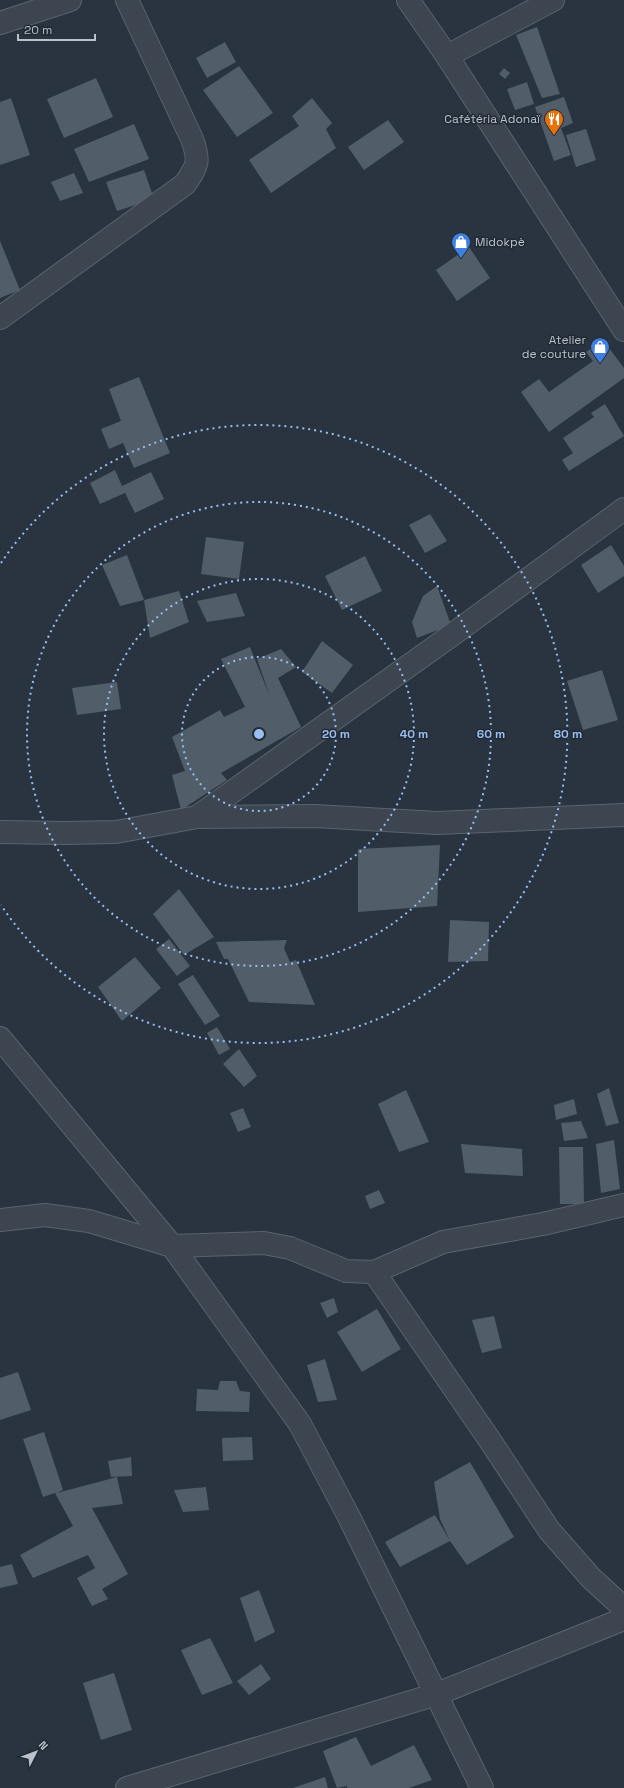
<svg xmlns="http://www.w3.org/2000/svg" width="624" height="1788" font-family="'Space Grotesk',sans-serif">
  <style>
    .building { fill: #525d6a }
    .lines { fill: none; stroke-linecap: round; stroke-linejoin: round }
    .street-casing { stroke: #5b636d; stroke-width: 24 }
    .street { stroke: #3d4550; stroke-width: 22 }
    .ring { fill: none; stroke: #99beef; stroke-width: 2; stroke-dasharray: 2 4 }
    .labels { text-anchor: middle; stroke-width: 3; stroke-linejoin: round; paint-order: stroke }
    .poi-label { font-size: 12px; fill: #bac1ca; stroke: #212a35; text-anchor: end }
    .centre { fill: #99beef; stroke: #212a35; stroke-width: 2 }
    .ring-label { font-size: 12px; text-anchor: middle; font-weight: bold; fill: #99beef; stroke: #212a35; stroke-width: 3; stroke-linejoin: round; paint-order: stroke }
  </style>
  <rect width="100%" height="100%" fill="#293440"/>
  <g class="building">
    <path d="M537,27L560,94L542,98L516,35Z"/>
    <path d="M225,42L236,62L207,78L196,58Z"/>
    <path d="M239,66L273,113L237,137L203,90Z"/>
    <path d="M504,68L510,73L505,79L499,74Z"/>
    <path d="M96,78L113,117L64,138L47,99Z"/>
    <path d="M527,82L534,104L515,110L507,89Z"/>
    <path d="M564,97L573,123L561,128L571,155L554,161L535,107Z"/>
    <path d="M11,98L30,155L0,165V102Z"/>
    <path d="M312,98L332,123L326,129L336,148L271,193L249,160L299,126L292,116Z"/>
    <path d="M388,120L404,142L364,170L348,147Z"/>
    <path d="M134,124L149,159L89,182L74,149Z"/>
    <path d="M586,129L596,160L576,167L566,135Z"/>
    <path d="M144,170L154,199L117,211L106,182Z"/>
    <path d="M74,173L83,193L60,201L51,182Z"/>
    <path d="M0,241L20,290L0,298Z"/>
    <path d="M469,247L490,278L457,301L436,270Z"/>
    <path d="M603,340L624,368V378L549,432L521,392L539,379L549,392L593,361L586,352Z"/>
    <path d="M139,377L170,453L134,468L123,443L109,449L101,429L121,421L109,389Z"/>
    <path d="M605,404L624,436L569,471L562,460L573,453L563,438L594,417L591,413Z"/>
    <path d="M115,470L122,486L151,472L164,499L135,513L125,493L100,504L90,483Z"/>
    <path d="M430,514L447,541L425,553L409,525Z"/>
    <path d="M206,537L244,542L239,579L201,574Z"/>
    <path d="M611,545L624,566V576L598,593L581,565Z"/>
    <path d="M127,555L144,600L120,606L102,565Z"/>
    <path d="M365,556L382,591L342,610L325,576Z"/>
    <path d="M437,586L451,625L417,638L412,622L423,596Z"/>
    <path d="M179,591L189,622L150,638L144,600Z"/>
    <path d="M236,593L245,616L207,622L197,601Z"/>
    <path d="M322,641L353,665L332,693L302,672Z"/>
    <path d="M250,647L270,697L257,659L281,649L296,667L278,678L301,727L221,773L227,780L181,810L172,775L185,771L172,737L220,710L224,717L245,707L221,659Z"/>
    <path d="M602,670L618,720L583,730L567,681Z"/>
    <path d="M117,682L121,709L77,715L72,688Z"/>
    <path d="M440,845L437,906L358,912V849Z"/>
    <path d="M179,889L214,937L184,955L153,914Z"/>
    <path d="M450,920L489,922L488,961L448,962Z"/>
    <path d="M169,939L190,966L177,976L156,949Z"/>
    <path d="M287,940L284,948L290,962L296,960L315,1005L249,1002L228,959H224L216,942Z"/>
    <path d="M135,957L161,988L122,1021L98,987Z"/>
    <path d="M193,975L220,1016L205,1025L178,984Z"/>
    <path d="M217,1027L230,1049L219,1055L207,1033Z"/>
    <path d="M239,1049L257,1076L244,1087L223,1064Z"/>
    <path d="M609,1088L619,1123L606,1126L597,1094Z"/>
    <path d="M406,1090L429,1142L399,1152L378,1104Z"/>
    <path d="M574,1099L577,1114L556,1120L554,1105Z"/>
    <path d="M243,1108L251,1127L238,1132L230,1113Z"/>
    <path d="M581,1121L588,1138L564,1141L561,1123Z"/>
    <path d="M614,1140L620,1189L601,1193L596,1144Z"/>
    <path d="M461,1144L522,1149L523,1176L465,1173Z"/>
    <path d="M559,1147H583L584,1204H560Z"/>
    <path d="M379,1190L385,1203L370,1209L365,1196Z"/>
    <path d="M334,1298L338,1312L327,1318L320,1303Z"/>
    <path d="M377,1309L401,1349L362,1372L337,1332Z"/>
    <path d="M494,1316L502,1348L482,1353L472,1320Z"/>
    <path d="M325,1359L337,1400L318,1402L307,1365Z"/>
    <path d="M18,1372L31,1410L0,1420V1378Z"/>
    <path d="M220,1381H236L240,1391L250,1392L249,1412L196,1411L197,1389L218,1390Z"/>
    <path d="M44,1432L63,1490L57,1493L117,1477L123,1504L92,1508L128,1574L102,1589L108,1599L92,1606L77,1578L95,1568L88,1555L33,1578L20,1555L73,1526L55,1493L43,1497L23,1439Z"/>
    <path d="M252,1437L253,1460L223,1461L222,1438Z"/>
    <path d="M131,1457L132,1476L111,1477L108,1461Z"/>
    <path d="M470,1462L514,1537L467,1565L450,1541L400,1567L385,1542L435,1515L450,1541L440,1519L434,1482Z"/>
    <path d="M206,1487L209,1510L183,1512L174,1490Z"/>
    <path d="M12,1564L18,1584L0,1588V1567Z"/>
    <path d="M259,1590L275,1632L255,1642L240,1598Z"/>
    <path d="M210,1638L233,1683L202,1695L181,1650Z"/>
    <path d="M261,1664L271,1679L249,1695L237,1681Z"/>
    <path d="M114,1673L132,1730L101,1740L83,1683Z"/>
    <path d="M356,1737L371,1766L414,1745L432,1780L409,1788H347V1786L337,1788L323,1751Z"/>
    <path d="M325,1777L328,1788H293Z"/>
  </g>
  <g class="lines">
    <g class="street-casing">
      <g id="street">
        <path d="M408,0L447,56L624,330"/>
        <path d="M0,23L70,0"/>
        <path d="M447,56L553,0"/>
        <path d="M0,318L185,184C198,165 200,161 192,139L127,0"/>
        <path d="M197,817L456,632L624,509"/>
        <path d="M0,832L64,833L116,832L197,817L315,816L437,823L624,815"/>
        <path d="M0,1038L172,1246L300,1424L349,1517L482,1788"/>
        <path d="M0,1220L45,1215L89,1221L172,1246L264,1243L290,1248L346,1271L374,1272L443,1242L543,1224L624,1205"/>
        <path d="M374,1272L489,1439L549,1530L591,1578L624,1608"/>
        <path d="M127,1788L437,1694L624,1619"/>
      </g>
    </g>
    <use href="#street" class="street"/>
  </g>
  <g class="ring">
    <circle cx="259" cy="734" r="77"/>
    <circle cx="259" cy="734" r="155"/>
    <circle cx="259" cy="734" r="232"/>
    <path d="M1 563A309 309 0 1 1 1 905"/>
  </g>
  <defs>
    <g id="restaurant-pin" transform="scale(1)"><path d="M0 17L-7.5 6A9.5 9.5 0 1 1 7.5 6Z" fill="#e8710a" stroke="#212a35"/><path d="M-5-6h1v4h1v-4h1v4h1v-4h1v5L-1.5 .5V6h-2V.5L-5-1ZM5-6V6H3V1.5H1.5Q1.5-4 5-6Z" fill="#fff"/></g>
    <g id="shop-pin" transform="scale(1)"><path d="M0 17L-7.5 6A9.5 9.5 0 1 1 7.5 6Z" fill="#3f7fe0" stroke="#212a35"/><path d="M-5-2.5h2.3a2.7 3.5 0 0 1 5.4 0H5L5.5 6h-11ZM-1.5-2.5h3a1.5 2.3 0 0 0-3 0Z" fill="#fff"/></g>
  </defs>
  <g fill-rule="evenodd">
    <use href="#restaurant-pin" x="554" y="119"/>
    <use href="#shop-pin" x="461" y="242"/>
    <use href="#shop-pin" x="600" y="347"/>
  </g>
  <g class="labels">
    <g class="poi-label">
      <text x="540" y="123">Cafétéria Adonaï</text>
      <text x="475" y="246" text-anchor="start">Midokpè</text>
      <text x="586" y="344">Atelier<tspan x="586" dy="14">de couture</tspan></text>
    </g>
  </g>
  <circle cx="259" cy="734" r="6" class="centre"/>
  <g class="ring-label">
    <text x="336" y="738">20 m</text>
    <text x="414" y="738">40 m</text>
    <text x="491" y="738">60 m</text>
    <text x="568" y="738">80 m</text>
  </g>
  <g transform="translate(36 1752) rotate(48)" stroke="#212a35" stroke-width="3" paint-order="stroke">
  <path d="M0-3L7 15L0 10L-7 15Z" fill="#bac1ca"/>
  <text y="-6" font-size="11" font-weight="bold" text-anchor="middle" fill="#bac1ca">N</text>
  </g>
  <path d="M18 34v6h77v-6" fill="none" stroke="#bac1ca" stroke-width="2"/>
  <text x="24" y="34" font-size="12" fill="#bac1ca" stroke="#212a35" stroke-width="3" paint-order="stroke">20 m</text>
</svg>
